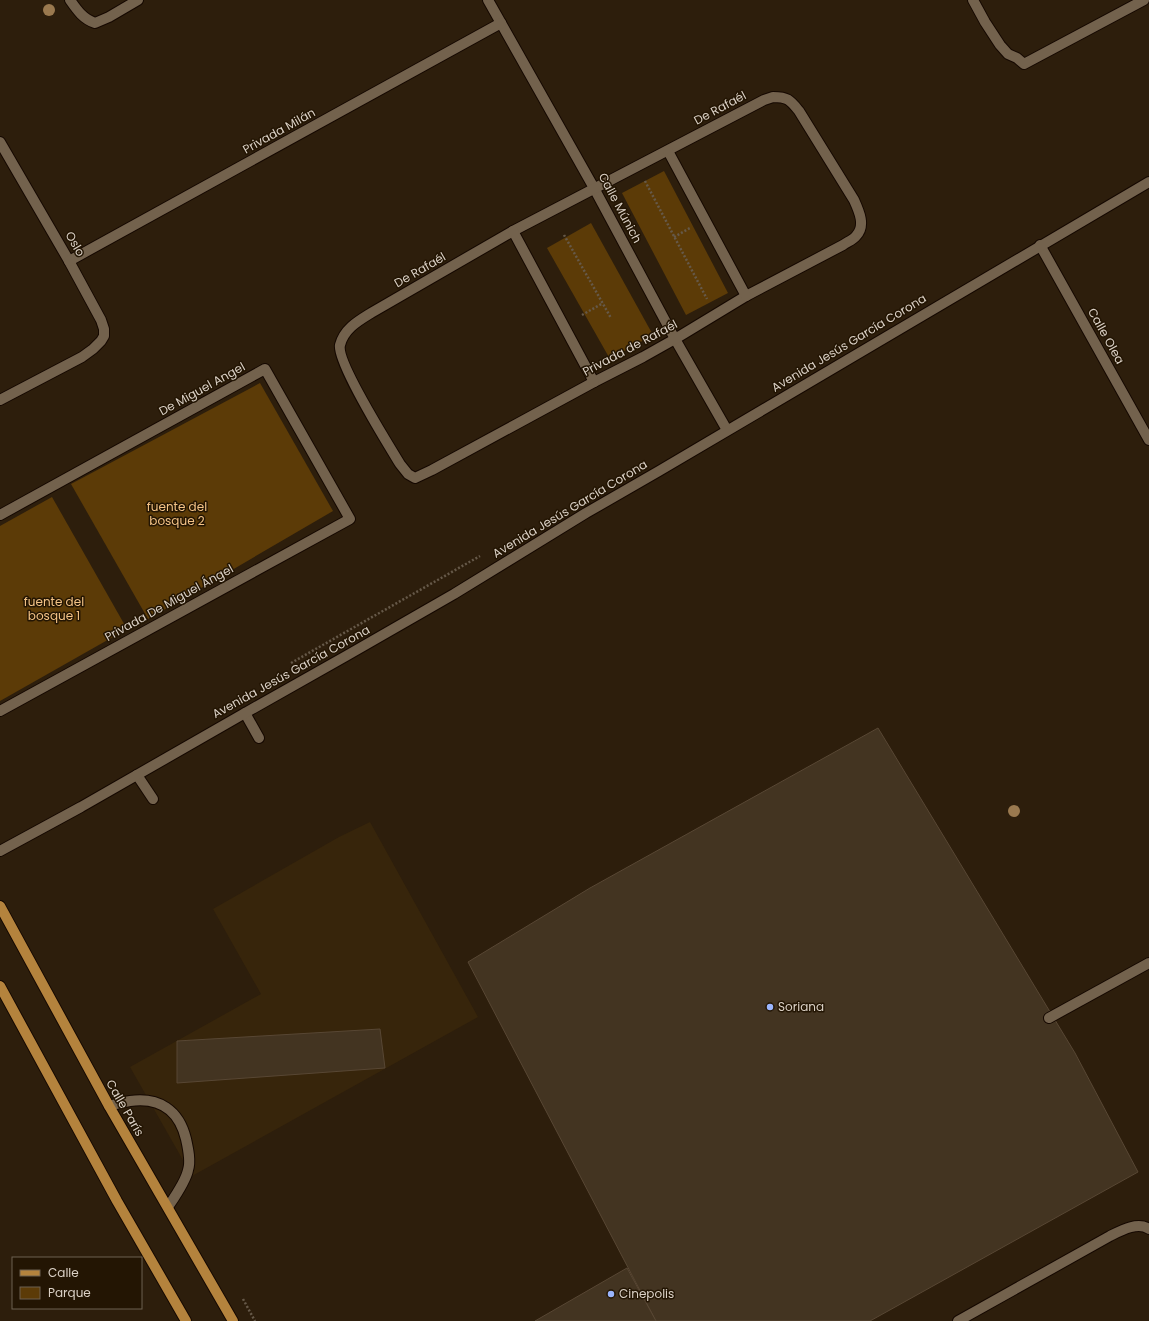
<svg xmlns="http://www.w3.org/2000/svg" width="1149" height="1321" font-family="Poppins,sans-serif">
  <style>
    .built { fill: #37250b }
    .green { fill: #5c3b07 }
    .building { fill: #433421; stroke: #584734 }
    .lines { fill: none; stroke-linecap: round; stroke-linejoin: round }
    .minor-casing { stroke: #150800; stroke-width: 12 }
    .major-casing { stroke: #150800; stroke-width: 12 }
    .path { stroke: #665949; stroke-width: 2.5; stroke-dasharray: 2 2; stroke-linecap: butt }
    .minor { stroke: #73624d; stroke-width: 10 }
    .major { stroke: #b4833d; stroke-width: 10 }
    .tree { fill: #9a794f }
    .poi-dot { fill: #9bb5fd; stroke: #231503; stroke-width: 1.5 }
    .labels { text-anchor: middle; stroke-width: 3; stroke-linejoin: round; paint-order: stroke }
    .street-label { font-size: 12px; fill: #dbd1c6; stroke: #231503 }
    .park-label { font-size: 12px; fill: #f4c386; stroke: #231503 }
    .poi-label { font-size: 12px; fill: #dbd1c6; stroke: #231503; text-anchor: start }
  </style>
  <rect width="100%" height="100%" fill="#2d1e0c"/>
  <path class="built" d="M370,822L478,1017L192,1176L130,1067L261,994L213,909L339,837Z"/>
  <g class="green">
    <path d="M664,171L728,293L686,315L622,193Z"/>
    <path d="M591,223L653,335L610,359L547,248Z"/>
    <path d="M260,383L333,511L148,619L71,484Z"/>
    <path d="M52,497L127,629L0,701V526Z"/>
  </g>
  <g class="building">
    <path d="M878,728L1075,1053L1138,1172L870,1321H656L468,962L590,888Z"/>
    <path d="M380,1029L385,1068L177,1083V1041Z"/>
    <path d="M627,1268L656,1321H535Z"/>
  </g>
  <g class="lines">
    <g class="minor-casing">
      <g id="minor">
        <path d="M70,0C77,10 83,19 95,23L109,17L138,0"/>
        <path d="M488,0L594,188L675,339L727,430"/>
        <path d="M973,0L985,22L1000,45L1008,54L1017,58L1024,64L1144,0"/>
        <path d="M773,97C788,97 790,100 799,111L854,200C859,211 866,226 856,236C853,240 847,242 843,245L746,296L675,339L643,357L594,382L432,470L415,478L408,474L400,464C389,446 336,361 340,345C344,329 358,321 371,313L513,231L764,100Z"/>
        <path d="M0,142L69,261L101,320L104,329V336L101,341L93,349L82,357L0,400"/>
        <path d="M668,151L746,296"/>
        <path d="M513,231L594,382"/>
        <path d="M1040,245L1149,440"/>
        <path d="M69,261L501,23"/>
        <path d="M0,515L265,369L350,519L0,711"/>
        <path d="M245,713L259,738"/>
        <path d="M137,775L153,799"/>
        <path d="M0,851L81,807L245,713L346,656L454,594L586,513L659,471L1149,182"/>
        <path d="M1049,1018L1149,963"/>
        <path d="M109,1106C115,1104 123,1102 130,1101C159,1097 179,1110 186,1139C188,1148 191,1161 188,1170C186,1181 174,1198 168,1207"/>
        <path d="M958,1321L1110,1236C1120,1231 1138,1221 1149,1229"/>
      </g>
    </g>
    <g class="major-casing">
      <g id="major">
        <path d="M0,906L109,1106L233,1321"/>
        <path d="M0,986L117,1201L186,1321"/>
      </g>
    </g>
    <g class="path">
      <path d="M645,181L707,299"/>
      <path d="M564,235L611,318"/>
      <path d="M674,237L690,228"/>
      <path d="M582,315L603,303"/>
      <path d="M291,663L480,556"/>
      <path d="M243,1299L255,1321"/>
    </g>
    <use href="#minor" class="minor"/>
    <use href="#major" class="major"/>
  </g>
  <g class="tree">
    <circle cx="49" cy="10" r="6"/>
    <circle cx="1014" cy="811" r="6"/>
  </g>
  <g class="poi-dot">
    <circle cx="770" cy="1007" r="4"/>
    <circle cx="611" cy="1294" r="4"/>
  </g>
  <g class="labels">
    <g class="street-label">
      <text transform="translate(720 108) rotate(-28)" y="4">De Rafaél</text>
      <text transform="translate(279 131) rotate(-29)" y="4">Privada Milán</text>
      <text transform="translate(620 208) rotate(62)" y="4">Calle Múnich</text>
      <text transform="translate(75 244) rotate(60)" y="4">Oslo</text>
      <text transform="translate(420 270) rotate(-30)" y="4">De Rafaél</text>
      <text transform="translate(1106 336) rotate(61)" y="4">Calle Olea</text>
      <text transform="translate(849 343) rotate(-31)" y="4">Avenida Jesús García Corona</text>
      <text transform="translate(630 348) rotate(-28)" y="4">Privada de Rafaél</text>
      <text transform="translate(202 389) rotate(-29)" y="4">De Miguel Angel</text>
      <text transform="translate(570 509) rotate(-31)" y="4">Avenida Jesús García Corona</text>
      <text transform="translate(169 603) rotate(-29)" y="4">Privada De Miguel Ángel</text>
      <text transform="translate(291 672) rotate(-29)" y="4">Avenida Jesús García Corona</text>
      <text transform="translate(125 1108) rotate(60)" y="4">Calle París</text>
    </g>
    <g class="park-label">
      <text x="177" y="511">fuente del<tspan x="177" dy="14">bosque 2</tspan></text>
      <text x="54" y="606">fuente del<tspan x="54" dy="14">bosque 1</tspan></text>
    </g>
    <g class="poi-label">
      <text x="778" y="1011">Soriana</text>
      <text x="619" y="1298">Cinepolis</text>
    </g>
  </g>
  <rect x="12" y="1257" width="130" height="52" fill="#231503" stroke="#6d6051"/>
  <rect x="20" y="1270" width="20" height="6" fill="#b4833d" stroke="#6d6051"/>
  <text x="48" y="1277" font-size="12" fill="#dbd1c6">Calle</text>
  <rect x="20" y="1287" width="20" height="12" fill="#5c3b07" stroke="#6d6051"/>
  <text x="48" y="1297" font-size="12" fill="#dbd1c6">Parque</text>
</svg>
